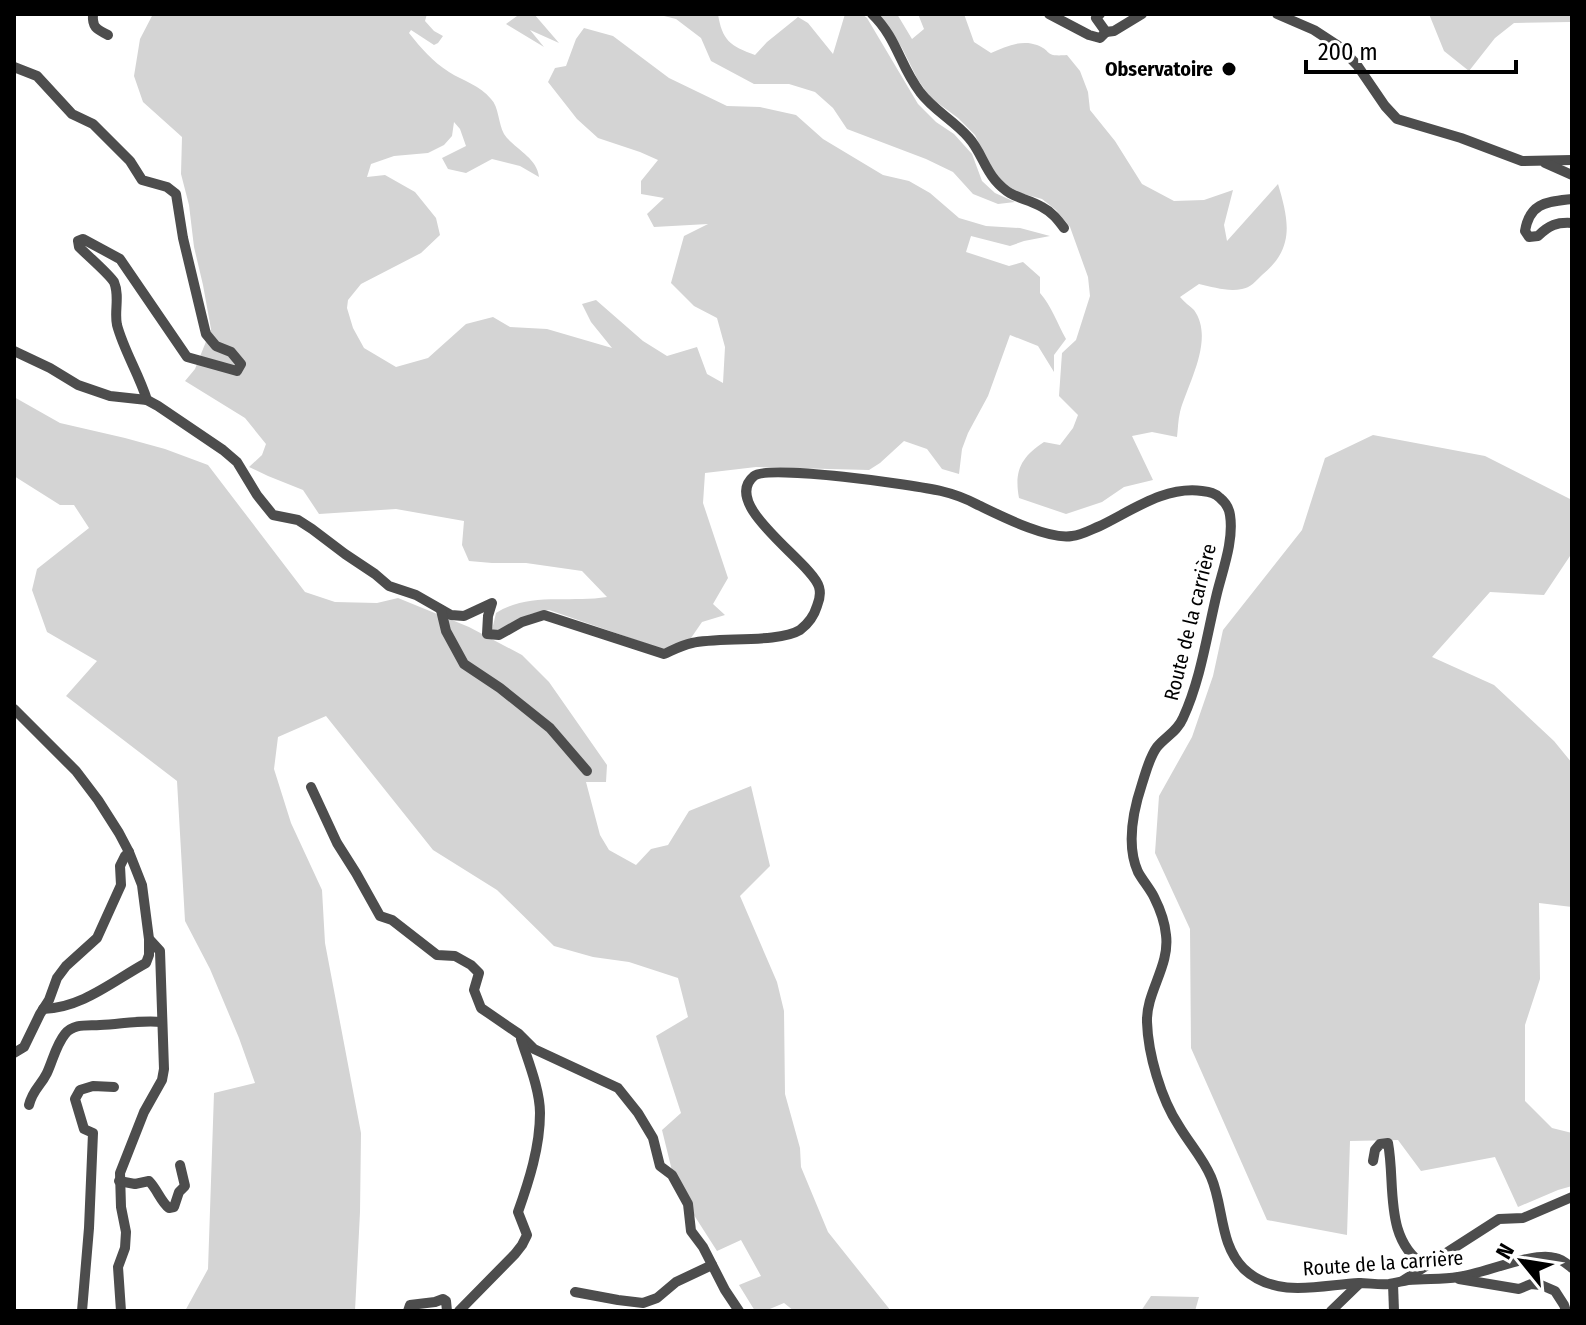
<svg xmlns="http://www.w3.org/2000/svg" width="1586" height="1325" font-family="'Fira Sans Condensed',sans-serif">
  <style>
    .green { fill: #d4d4d4 }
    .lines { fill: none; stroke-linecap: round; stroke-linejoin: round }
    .minor { stroke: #4d4d4d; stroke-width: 10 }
    .poi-dot { fill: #000; stroke: #fff; stroke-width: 3 }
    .labels { text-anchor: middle; stroke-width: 7; stroke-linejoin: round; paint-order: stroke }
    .poi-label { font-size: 20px; font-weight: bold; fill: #000; stroke: #fff; text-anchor: end }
    .street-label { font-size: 20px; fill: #000; stroke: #fff }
  </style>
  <rect width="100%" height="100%" fill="#fff"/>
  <g class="green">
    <path d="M153,14H427L425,21L434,31L443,36L438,43L434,45L411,30L409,33C421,48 432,61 449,72C463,81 480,85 491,99C499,107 498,123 504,134C514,149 537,157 539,177L520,166L492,159L466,173L448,169L442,158L466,146L460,129L454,122L452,136L444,145L428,153L394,156L371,164L367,177L385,175L415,192L436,218L440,235L421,253L361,284L348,300L347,308L353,328L364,348L396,367L428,358L466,324L493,317L510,327L547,329L612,348L591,322L582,304L596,300L643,341L667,356L697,347L707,374L723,383L725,347L717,318L694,306L671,283L684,236L708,224L654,227L647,214L664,198L641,194V181L658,160L640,152L598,138L577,119L548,82L555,68L566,66L576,39L584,28L613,36L669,78L727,106L760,107L796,115L823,139L883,175L909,181L930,193L959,218L986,226L1020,228L1050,236L1024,241L1010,246L971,236L966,252L1009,266L1023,262L1040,277V293C1052,307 1057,323 1066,339L1054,355V372L1038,346L1010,335L988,396L968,433L962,449L959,474L942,469L927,449L904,441L880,463L869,470L756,467L705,473L703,503L728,578L713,604L725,615L702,622L691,638L665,650L549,610L530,614L501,630H492L496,613C528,592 570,603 607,597L582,571L526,563H492L469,561L462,545L464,521L396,509L319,514L303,490L268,476L249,467L262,455L266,444L245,418L185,381L195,369L211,329L203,285L194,247L189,205L181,174L182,137L143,102L134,76L140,39Z"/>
    <path d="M517,14H534L559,43L530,30L544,47L506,24L517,16Z"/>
    <path d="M656,14H718C722,40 730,46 755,55L767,42L798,17L808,23L833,54L845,14H862L867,18L918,104L936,122L954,134L972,154L982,181L995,193L1015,202L998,204L973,194L953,172L926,159L847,129L833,108L815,92L789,84H754L711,61L701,38L676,19Z"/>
    <path d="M879,14H897L912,39L924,29L918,14H964L974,42L991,53C1005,47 1021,39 1037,45C1053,51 1043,57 1067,55L1080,71L1088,92L1090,110L1115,141L1142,184L1174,201L1204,200L1233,190L1224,225L1227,241L1278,184C1289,221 1295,248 1262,275C1256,281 1250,288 1242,289C1228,292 1213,287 1199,284L1180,297C1184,302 1190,306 1194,310C1215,339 1188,383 1180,412C1178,420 1178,429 1177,437L1152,432L1132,436L1153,480L1124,487L1102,502L1066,514L1019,498C1014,471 1021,457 1044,442L1060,445L1073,428L1078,415L1059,396L1062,353L1076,340L1090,296L1088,277L1070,227L1056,210L1042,199L1020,193L1006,185L994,174L975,135L958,118L931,98L918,80L902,48Z"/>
    <path d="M1429,14H1572V24L1570,22L1514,23L1495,38L1469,71L1444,51Z"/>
    <path d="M14,397L60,423L125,438L165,449L208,465L305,592L335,602L377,603L398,598L469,627L522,655L549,682L607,765L606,782H586L600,835L609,850L636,865L651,849L668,845L689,811L751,786L770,866L740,896L777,982L784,1011L785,1094L800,1148L801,1167L828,1232L891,1311H794L784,1303L765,1311H755L739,1285L761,1276L741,1240L717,1251L676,1187L662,1130L681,1113L656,1036L688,1017L678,978L629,962L593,957L554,946L497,890L433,850L326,716L278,737L274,769L291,823L322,890L325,943L361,1133L360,1212L355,1311H185L208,1269L214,1093L255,1083L239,1038L210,969L185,921L177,781L66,696L97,661L47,632L32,590L37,569L89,528L74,505H60L14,476Z"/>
    <path d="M1373,435L1485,456L1572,500V553L1544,595L1490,592L1432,657L1494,685L1554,741L1572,763V907L1539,903L1540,979L1525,1025V1101L1552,1128L1572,1133V1186L1558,1190L1518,1207L1495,1157L1421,1171L1398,1140L1350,1141L1347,1235L1267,1220L1191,1048L1190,929L1155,853L1159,796L1192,737L1213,676L1223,630L1302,530L1325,458Z"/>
    <path d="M1151,1296L1199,1297L1195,1311H1141Z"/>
  </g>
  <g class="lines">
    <g class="minor">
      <path d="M93,14C92,27 96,29 108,35"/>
      <path d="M872,14C897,38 900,66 920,92C933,110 955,121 969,138C980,150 984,167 995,180C1012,200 1023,196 1042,207C1052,212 1058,220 1064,228"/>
      <path d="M1049,14L1089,35L1100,38L1106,32"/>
      <path d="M1100,14L1096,18L1106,32L1114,31L1142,14"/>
      <path d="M1277,14L1314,30L1340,47L1357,65L1385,106L1397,119L1461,138L1522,161L1572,160"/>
      <path d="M14,67L37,76L72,114L93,124L130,161L142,180L167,187L176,194L183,238L206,334L216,346L231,352L241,364L237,371L187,357L120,259L83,239L78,241L79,247C87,255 109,274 114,282C120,296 114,312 117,325C124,351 139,374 147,400"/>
      <path d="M1545,163L1572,175"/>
      <path d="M1572,199C1547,202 1530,202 1525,231L1529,237L1538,236C1549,225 1557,222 1572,223"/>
      <path d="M14,351L50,368L78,385L110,396L147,400L158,406L223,450L237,462L257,495L273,515L298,520L312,529L345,554L375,574L389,586L416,595L451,615L464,616L492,603L488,616L487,634L499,635L522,622L544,615L664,654C673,650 682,645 692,643C719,637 779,643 800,630C808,624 814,616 817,606C820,599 821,594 819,587C812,562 719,505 754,476C768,464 916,485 941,491C954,494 967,499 978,505C1001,516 1048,540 1072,536C1082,535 1092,529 1100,526C1133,510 1165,486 1202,491C1210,492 1215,493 1220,498C1225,502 1229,508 1230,515C1234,540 1223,569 1217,593C1207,634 1201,679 1183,718C1177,732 1166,736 1157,747C1149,758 1146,772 1142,784C1133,811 1126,845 1138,872C1143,881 1150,889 1154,897C1160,909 1165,923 1166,935C1170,966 1146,992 1147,1022C1148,1054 1161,1099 1179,1126C1189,1143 1203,1158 1211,1177C1224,1207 1219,1244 1244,1269C1276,1299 1321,1285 1359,1283C1369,1283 1379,1285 1389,1284C1396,1283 1402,1281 1408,1280C1425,1278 1442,1280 1458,1277C1483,1274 1534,1251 1555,1258C1562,1259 1567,1264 1572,1268"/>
      <path d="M441,610L446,631L464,664L500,688L550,728L587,771"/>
      <path d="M14,709L76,771L98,800L119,833L129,852L142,885L149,939L160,951L164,1069L162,1080L144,1112L120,1173L121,1207L126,1232L125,1248L118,1267L121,1311"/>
      <path d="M311,787L337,843L356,873L380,916L392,920L437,955L455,956L471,965L479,973L474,990L481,1008L519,1034L534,1049L618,1088L638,1113L653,1138L660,1166L672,1175L688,1204L691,1231L703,1247L725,1290L739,1311"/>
      <path d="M43,1009C82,1008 113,981 146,963L149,955V939"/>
      <path d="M14,1053L24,1047L40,1014L49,1000L57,978L66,966L97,938L121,885L120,866L125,856L129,852"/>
      <path d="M29,1105C33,1089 40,1087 47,1073C53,1060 56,1045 65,1034C74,1023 88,1026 100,1025C122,1024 139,1020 162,1022"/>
      <path d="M1373,1161L1375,1150L1380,1144L1388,1143C1396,1185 1383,1239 1425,1266"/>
      <path d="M119,1181L135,1184L149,1181C157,1189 161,1202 169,1208L174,1207L179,1192L185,1186L180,1165"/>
      <path d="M1459,1279L1519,1289L1531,1284L1541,1285L1555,1291L1564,1305L1566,1311"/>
      <path d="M1404,1280L1499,1219L1523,1218L1572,1197"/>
      <path d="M1393,1284L1394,1311"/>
      <path d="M575,1292L618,1300L643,1303L657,1298L676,1282L712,1265"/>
      <path d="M82,1311L89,1228L93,1133L84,1129L75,1099L80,1090L93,1086L114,1087"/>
      <path d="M408,1311L410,1305L435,1302L443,1299L446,1301L447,1311"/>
      <path d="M459,1311L515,1254L522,1245L527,1235L518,1212C529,1181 540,1147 540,1113C540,1090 528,1061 521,1039"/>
      <path d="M1331,1311L1360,1283"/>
    </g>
  </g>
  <circle class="poi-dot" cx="1229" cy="69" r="8"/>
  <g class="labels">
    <g class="poi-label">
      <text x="1213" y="76">Observatoire</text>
    </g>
    <g class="street-label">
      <text transform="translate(1190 622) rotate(-76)" y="7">Route de la carrière</text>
      <text transform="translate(1383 1263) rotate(-4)" y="7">Route de la carrière</text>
    </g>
  </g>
  <rect width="1586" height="1325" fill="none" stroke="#000000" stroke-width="32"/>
  <g transform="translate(1522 1261) rotate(300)" stroke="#ffffff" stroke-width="6" paint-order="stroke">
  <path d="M0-6L14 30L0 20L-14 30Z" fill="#000000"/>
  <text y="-12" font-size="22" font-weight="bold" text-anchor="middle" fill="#000000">N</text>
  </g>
  <path d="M1306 60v12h210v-12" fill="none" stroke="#000000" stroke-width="4"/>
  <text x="1318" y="60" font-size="24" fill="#000000" stroke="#ffffff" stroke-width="6" paint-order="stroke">200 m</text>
</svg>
